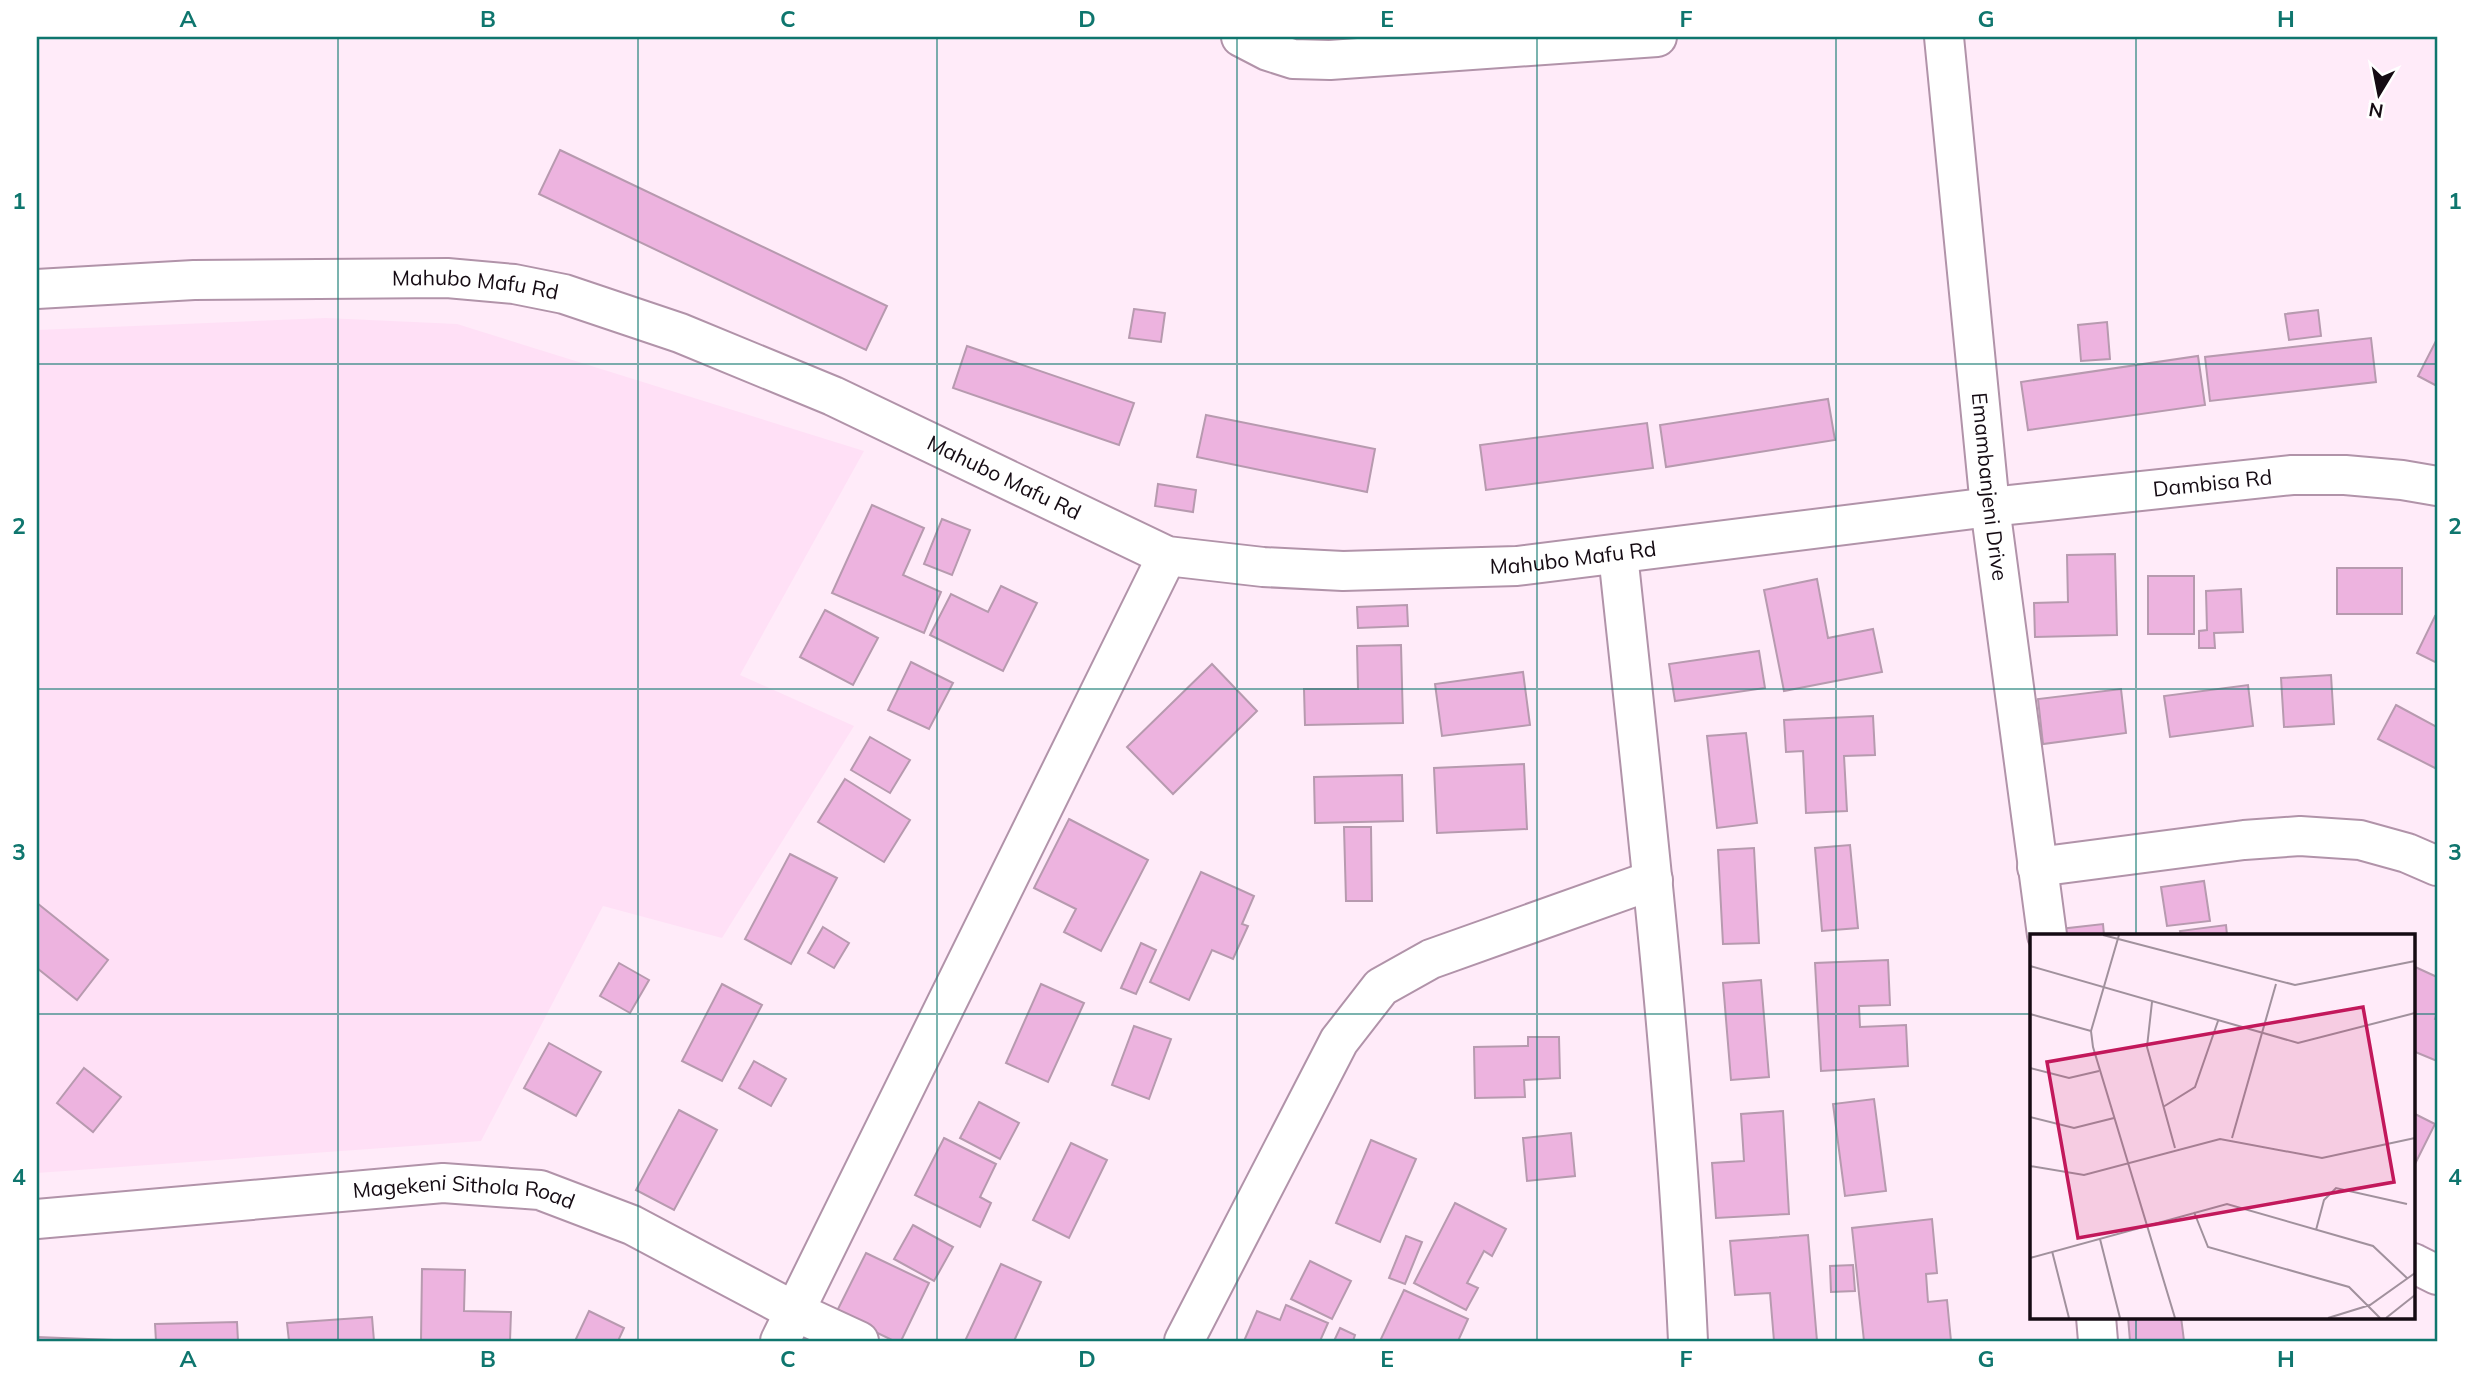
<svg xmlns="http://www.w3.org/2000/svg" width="2474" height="1378" font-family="Mulish,sans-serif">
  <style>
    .built { fill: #ffe0f6 }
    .building { fill: #edb3df; stroke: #b79aaf; stroke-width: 2 }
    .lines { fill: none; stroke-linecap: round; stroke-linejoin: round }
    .minor-casing { stroke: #b193a9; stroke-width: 42 }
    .minor { stroke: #fff; stroke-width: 38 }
    .grid { fill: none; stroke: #0f766e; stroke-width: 2; stroke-opacity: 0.55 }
    .labels { text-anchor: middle; stroke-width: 5; stroke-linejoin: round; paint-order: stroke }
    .street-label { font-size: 21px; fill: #150b13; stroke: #fff }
    .inset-road { fill: none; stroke: #a1919d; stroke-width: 2 }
    .view { fill: #c2185b; fill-opacity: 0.15; stroke: #c2185b; stroke-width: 3.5 }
    .inset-edge { fill: none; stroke: #150b13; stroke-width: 3.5 }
    .neatline { fill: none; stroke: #0f766e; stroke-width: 2.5 }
    .grid-label { font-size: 23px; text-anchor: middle; font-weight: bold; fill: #0f766e }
  </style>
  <rect width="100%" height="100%" fill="#ffebf9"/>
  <path class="built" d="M326,318L457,324L864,451L740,675L854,726L722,938L603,906L481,1141L37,1173V330Z"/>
  <g class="building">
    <path d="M560,150L887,306L866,350L539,194Z"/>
    <path d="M1134,309L1165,313L1161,342L1129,338Z"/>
    <path d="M2318,310L2321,336L2289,340L2285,314Z"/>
    <path d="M2107,322L2110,359L2081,361L2078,325Z"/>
    <path d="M2371,338L2376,382L2210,401L2205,357Z"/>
    <path d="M2437,339V386L2418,376Z"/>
    <path d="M967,346L1134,403L1119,445L953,388Z"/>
    <path d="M2198,356L2205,405L2028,430L2021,382Z"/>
    <path d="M1828,399L1835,440L1666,467L1660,425Z"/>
    <path d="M1206,415L1375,449L1367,492L1197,457Z"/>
    <path d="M1647,423L1653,468L1486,490L1480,445Z"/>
    <path d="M1158,484L1196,490L1193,512L1155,506Z"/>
    <path d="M872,505L924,528L903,575L941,592L924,633L832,593Z"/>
    <path d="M942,519L970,530L952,575L924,564Z"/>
    <path d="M2115,554L2117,635L2035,637L2034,603L2068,602L2067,555Z"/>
    <rect x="2337" y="568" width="65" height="46"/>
    <rect x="2148" y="576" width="46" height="58"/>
    <path d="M1817,579L1828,638L1873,629L1882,672L1784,691L1764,590Z"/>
    <path d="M1001,586L1037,603L1003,671L930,635L951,594L988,612Z"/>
    <path d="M2241,589L2243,632L2214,633L2215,648H2199V631L2207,630L2206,591Z"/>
    <path d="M1407,605L1408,626L1358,628L1357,607Z"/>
    <path d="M825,610L878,638L853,685L800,657Z"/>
    <path d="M2435,616L2437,617V663L2417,653Z"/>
    <path d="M1401,645L1403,723L1305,725L1304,689H1358L1357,646Z"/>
    <path d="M1759,651L1765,688L1675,701L1669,664Z"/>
    <path d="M911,662L953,683L929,729L888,710Z"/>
    <path d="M1212,664L1257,711L1173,794L1127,747Z"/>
    <path d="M1523,672L1530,725L1442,736L1435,684Z"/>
    <path d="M2331,675L2334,724L2284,727L2281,678Z"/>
    <path d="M2248,685L2253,726L2170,737L2164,696Z"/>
    <path d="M2121,689L2126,733L2043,744L2038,699Z"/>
    <path d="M2396,705L2437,727V769L2378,739Z"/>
    <path d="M1873,716L1875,755L1844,756L1847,811L1806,813L1803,751L1786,752L1784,720Z"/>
    <path d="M1746,733L1757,823L1717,828L1707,736Z"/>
    <path d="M870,737L910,760L890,793L851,770Z"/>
    <path d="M1524,764L1527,829L1437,833L1434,768Z"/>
    <path d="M1402,775L1403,821L1315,823L1314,777Z"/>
    <path d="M845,779L910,820L884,862L818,822Z"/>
    <path d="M1069,819L1148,860L1101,951L1064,932L1076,909L1034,888Z"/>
    <path d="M1344,827H1371L1372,901H1346Z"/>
    <path d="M1850,845L1858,928L1822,931L1815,848Z"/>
    <path d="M1754,848L1759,943L1723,944L1718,850Z"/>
    <path d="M790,854L837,878L791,964L745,939Z"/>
    <path d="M1201,872L1254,896L1242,924L1248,926L1233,959L1212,950L1189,1000L1150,982Z"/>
    <path d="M2204,881L2210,921L2167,926L2161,887Z"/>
    <path d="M37,903L108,960L77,1000L37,968Z"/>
    <path d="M2103,924L2104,935H2060V929Z"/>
    <path d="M2226,925L2227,935H2181L2180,931Z"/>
    <path d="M823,927L849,943L834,968L808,953Z"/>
    <path d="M1141,943L1156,950L1136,994L1121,988Z"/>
    <path d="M1888,960L1890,1005L1859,1006L1860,1027L1906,1025L1908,1066L1821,1071L1815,963Z"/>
    <path d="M619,963L649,980L630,1013L600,996Z"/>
    <path d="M2413,966L2437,977V1013L2435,1019L2437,1020V1061L2413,1051Z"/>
    <path d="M1761,980L1769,1077L1731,1080L1723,983Z"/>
    <path d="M722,984L762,1005L722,1081L682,1061Z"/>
    <path d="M1041,984L1084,1003L1048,1082L1006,1063Z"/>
    <path d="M1134,1026L1171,1039L1149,1099L1112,1085Z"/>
    <path d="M1528,1037H1559L1560,1078L1524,1080L1525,1097L1475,1098L1474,1047L1528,1046Z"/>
    <path d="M549,1043L601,1072L576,1116L524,1088Z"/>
    <path d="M754,1061L786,1079L771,1106L739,1088Z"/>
    <path d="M84,1068L121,1097L93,1132L57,1103Z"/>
    <path d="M1874,1099L1886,1191L1845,1196L1833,1104Z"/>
    <path d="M979,1102L1019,1123L1000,1159L960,1138Z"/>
    <path d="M679,1110L717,1130L674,1210L636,1190Z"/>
    <path d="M1783,1111L1789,1214L1716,1218L1712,1163L1744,1161L1741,1114Z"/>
    <path d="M2413,1113L2435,1124L2414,1166H2413Z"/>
    <path d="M1571,1133L1575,1176L1527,1181L1523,1138Z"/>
    <path d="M944,1138L996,1164L980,1197L991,1203L980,1227L915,1195Z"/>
    <path d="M1371,1140L1416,1159L1380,1242L1336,1223Z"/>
    <path d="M1071,1143L1107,1160L1069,1238L1033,1220Z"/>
    <path d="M1455,1203L1506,1229L1492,1256L1484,1251L1467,1283L1478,1288L1466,1310L1414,1283Z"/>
    <path d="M1932,1219L1937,1273L1926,1274L1928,1302L1947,1300L1951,1341H1864L1852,1228Z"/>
    <path d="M913,1225L953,1247L934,1281L894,1259Z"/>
    <path d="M1808,1235L1817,1341H1774L1770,1293L1735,1295L1730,1241Z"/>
    <path d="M1406,1236L1422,1242L1405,1284L1389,1278Z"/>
    <path d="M866,1253L929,1283L901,1341H894L836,1313Z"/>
    <path d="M1310,1261L1351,1281L1332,1319L1291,1299Z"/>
    <path d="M1001,1264L1041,1282L1014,1341H965Z"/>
    <path d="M1853,1265L1855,1291L1831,1292L1830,1266Z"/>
    <path d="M422,1269L465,1270L464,1311L511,1312L510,1341H421Z"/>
    <path d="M1404,1290L1468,1319L1458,1341H1380Z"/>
    <path d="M1286,1305L1328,1323L1320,1341H1244L1257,1311L1280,1320Z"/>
    <path d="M589,1311L624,1328L618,1341H575Z"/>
    <path d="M372,1317L374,1341H289L287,1323Z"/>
    <path d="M2128,1317H2181L2184,1341H2130Z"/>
    <path d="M237,1322L238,1341H156L155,1324Z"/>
    <path d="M1340,1328L1355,1335L1353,1341H1334Z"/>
    <path d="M37,1337L113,1340V1341H37Z"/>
  </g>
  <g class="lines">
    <g class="minor-casing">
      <g id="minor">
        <path d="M1241,37L1268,51L1293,59L1330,60L1657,37"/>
        <path id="s1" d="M1944,37L1990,507L2047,935"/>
        <path id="s2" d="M37,289L194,280L447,278L514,284L564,294L680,333L833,396L1167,556L1263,567L1343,571L1517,566L1990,507L2292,475H2345L2402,480L2437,486"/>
        <path d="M1618,554C1646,816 1676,1078 1688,1341"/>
        <path d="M2037,867L2244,840L2300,836L2360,840L2407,853L2437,866"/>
        <path id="s3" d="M37,1219L443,1183L540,1190L632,1225L794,1311L859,1341"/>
        <path d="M2413,1263L2437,1275"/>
        <path d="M2096,1317L2098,1341"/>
        <path d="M780,1341L1167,556"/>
        <path d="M1184,1341L1339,1041L1381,987L1431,959L1653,880"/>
      </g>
    </g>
    <use href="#minor" class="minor"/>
  </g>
  <path class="grid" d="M338,37V1341M638,37V1341M937,37V1341M1237,37V1341M1537,37V1341M1836,37V1341M2136,37V935M37,364H2437M37,689H2437M37,1014H2031M2413,1014H2437M2136,1317V1341"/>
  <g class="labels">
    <g class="street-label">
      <text dy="7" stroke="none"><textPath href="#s2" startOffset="439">Mahubo Mafu Rd</textPath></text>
      <text dy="7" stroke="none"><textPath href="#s2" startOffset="1006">Mahubo Mafu Rd</textPath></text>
      <text dy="7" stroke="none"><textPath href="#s2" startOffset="2238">Dambisa Rd</textPath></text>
      <text dy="7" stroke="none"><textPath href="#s1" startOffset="452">Emambanjeni Drive</textPath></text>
      <text dy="7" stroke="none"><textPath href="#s2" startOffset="1594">Mahubo Mafu Rd</textPath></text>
      <text dy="7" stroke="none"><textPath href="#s3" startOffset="429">Magekeni Sithola Road</textPath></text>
    </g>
  </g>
  <g transform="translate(2030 934)">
    <rect width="385" height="385" fill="#ffebf9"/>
    <path class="inset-road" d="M73,1L265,51L385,27M89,1L61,97L63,113L145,384M0,32L268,109L385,79M122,68L117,113L145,214M0,80L61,97M0,134L39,144L69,137M133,173L165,153L188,87M0,183L44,194L84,184M202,204L246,50M0,232L54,241L190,205L292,224L385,204M164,278L178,313L319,353L350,384M286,296L294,266L306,254L377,270M70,305L90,384M22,317L39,384M0,324L197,270L343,312L378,345M298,384L340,371L385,339M356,384L385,361"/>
    <path class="view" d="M333,73L364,248L48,304L17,128Z"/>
    <rect width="385" height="385" class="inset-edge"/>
  </g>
  <rect width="2474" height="1378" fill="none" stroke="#ffffff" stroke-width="77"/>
  <g transform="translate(2379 94) rotate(190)" stroke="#ffffff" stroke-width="5" paint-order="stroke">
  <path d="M0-5L12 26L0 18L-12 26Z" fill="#150b13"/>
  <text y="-10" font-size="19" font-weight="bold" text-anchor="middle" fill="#150b13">N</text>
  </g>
  <rect x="38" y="38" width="2398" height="1302" class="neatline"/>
  <g class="grid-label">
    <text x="188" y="27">A</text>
    <text x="488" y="27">B</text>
    <text x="788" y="27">C</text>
    <text x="1087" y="27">D</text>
    <text x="1387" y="27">E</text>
    <text x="1686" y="27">F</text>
    <text x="1986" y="27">G</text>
    <text x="2286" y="27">H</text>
    <text x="19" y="209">1</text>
    <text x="2455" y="209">1</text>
    <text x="19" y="534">2</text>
    <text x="2455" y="534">2</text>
    <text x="19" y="860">3</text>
    <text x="2455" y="860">3</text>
    <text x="19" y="1185">4</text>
    <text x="2455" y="1185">4</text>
    <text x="188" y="1367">A</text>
    <text x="488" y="1367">B</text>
    <text x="788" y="1367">C</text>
    <text x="1087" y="1367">D</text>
    <text x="1387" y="1367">E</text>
    <text x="1686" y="1367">F</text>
    <text x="1986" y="1367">G</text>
    <text x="2286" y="1367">H</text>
  </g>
</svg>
